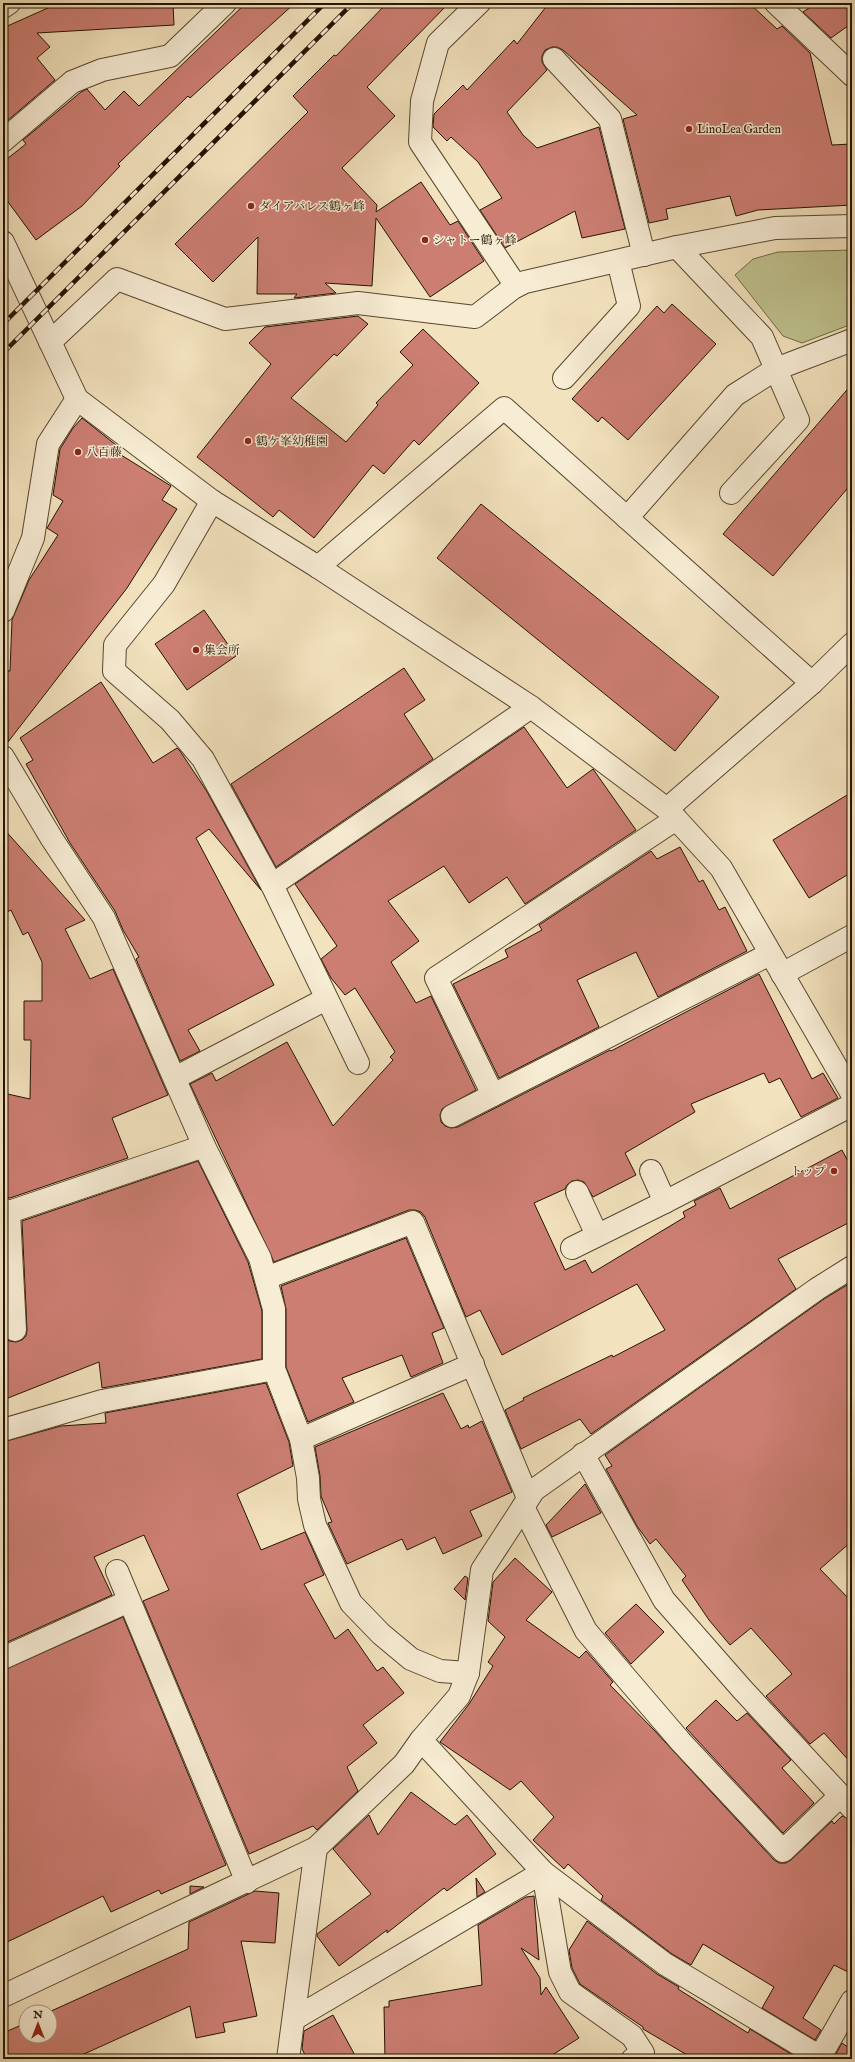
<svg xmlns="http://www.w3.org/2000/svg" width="855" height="2062" font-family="'IM FELL English','Noto Serif JP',serif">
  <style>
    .green { fill: #bfc28e; stroke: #726a47 }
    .building { fill: #cc7e73; stroke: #241300 }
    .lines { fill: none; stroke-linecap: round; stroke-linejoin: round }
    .minor-casing { stroke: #58472f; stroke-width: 24 }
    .minor { stroke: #f7ecd4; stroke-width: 22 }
    .rail-casing { stroke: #241300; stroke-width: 4.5 }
    .rail { stroke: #f7ecd4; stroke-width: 3; stroke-dasharray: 9; stroke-linecap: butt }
    .poi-dot { fill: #8f2418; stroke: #f7ecd4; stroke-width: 1.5 }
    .labels { text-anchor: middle; stroke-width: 3; stroke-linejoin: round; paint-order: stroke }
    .poi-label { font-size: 12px; fill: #241300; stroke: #f7ecd4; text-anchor: start }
  </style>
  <rect width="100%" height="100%" fill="#f2e2bd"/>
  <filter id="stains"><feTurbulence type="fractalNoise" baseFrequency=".005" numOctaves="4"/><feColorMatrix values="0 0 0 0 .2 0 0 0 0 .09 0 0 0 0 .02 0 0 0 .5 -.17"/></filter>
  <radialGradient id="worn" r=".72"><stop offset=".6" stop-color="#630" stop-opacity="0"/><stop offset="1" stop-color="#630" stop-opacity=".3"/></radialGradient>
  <path class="green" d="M852,250V324L802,343L783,336L735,275L753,259L778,252Z"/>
  <g class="building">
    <path d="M59,3H173L174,25L37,33L50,47L37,58L55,80L7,121L3,116V28Z"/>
    <path d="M246,3H295L190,98L188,96L118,164L120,166L82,206L36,240L3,195V162L26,144L23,140L81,92L87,89L105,110L124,91L139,106Z"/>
    <path d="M387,3H449L367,87L395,116L342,168L377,205L376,212L421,182L450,225L458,221L484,261L430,297L376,218L372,286L325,283L336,293L294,298L297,294H257L258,237L213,282L175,244L308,112L293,96L334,55L336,56Z"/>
    <path d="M549,3H749L777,29L782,26L810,53L832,145L852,144V205L758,210L736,216L730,196L666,209L668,219L649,223L623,119L637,115L563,50L557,47H552L545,50L542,56V62L547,70L507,112L523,135L537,148L599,127L625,229L582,238L575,211L505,248L480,210L502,198L478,162L451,137L447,141L433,127L434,114L463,85L467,90L514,40L517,44Z"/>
    <path d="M816,3H852V23L831,38L803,12Z"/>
    <path d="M672,304L716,344L628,440L602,417L598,422L572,399L657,306L664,313Z"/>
    <path d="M358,316L368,324L337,356L334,354L291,398L346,442L378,405L376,403L413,365L400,352L423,329L479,383L419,445L414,440L384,474L373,465L314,538L279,510L273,517L197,457L271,364L249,343L265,327Z"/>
    <path d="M852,384V483L773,576L723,534Z"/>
    <path d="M82,418L116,445L113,450L171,486L162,500L177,509L127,588L8,742L7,671H10L12,620L29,580L58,535L47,528L63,501L53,495L60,449L73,428Z"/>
    <path d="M481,504L719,697L675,751L437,558Z"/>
    <path d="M204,610L236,656L187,690L155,644Z"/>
    <path d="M404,668L425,700L404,714L433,759L276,867L231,784Z"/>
    <path d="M101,682L153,763L177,748L180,751L206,790L261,890L209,829L196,838L274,985L188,1030L200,1051L180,1061L136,959L139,957L123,930L115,911L70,843L26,764L33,760L20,738Z"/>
    <path d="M524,727L567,788L593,769L636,830L525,904L507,877L469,903L444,866L388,901L419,941L391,962L416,1003L431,996L476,1090L442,1109L440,1115L441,1122L445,1126L451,1128L458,1127L610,1050L611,1051L759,974L812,1079L823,1073L838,1098L801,1117L780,1078L769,1083L764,1073L691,1104L695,1112L625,1153L636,1175L593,1197L584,1182L578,1180L572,1181L567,1185L565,1189L534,1203L565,1270L585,1260L592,1273L685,1217L683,1212L696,1205L694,1201L720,1188L730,1209L842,1150L852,1169V1221L778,1259L796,1289L591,1434L580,1419L521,1449L505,1410L524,1400L523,1398L612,1355L613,1357L665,1330L637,1284L502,1355L480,1310L466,1317L425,1217L421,1212L415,1210H409L274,1262L190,1084L212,1073L216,1081L287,1042L333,1126L393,1060L390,1057L395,1052L355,988L345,995L331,978L321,959L337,946L295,884Z"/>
    <path d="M852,792V872L809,898L773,840Z"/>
    <path d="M3,828L85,920L65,929L90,979L113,969L168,1095L112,1118L128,1158L10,1198L3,1197V1093L30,1099L31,1040H24V1001H42V962L28,932L23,935L11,910L3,914Z"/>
    <path d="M680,847L699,882L703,880L719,910L725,907L747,951L658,997L636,952L577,980L599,1027L499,1078L453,984L508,957L505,950L542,930L539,925L651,851L657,859Z"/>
    <path d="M198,1161L248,1262L262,1311V1359L102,1388L99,1362L3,1400V1332L9,1341L16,1342L22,1340L26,1336L27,1330L22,1221Z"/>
    <path d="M406,1238L444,1328L432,1333L443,1363L411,1377L402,1355L342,1378L354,1402L308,1422L286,1367V1309L281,1286Z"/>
    <path d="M852,1282V1541L820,1569L852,1602V1764L824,1733L810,1744L766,1696L792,1674L751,1628L730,1645L709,1620L682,1580L686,1576L656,1539L650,1544L637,1526L606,1469L612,1466L605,1455L824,1299Z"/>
    <path d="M266,1383L289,1442L293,1466L237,1494L261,1550L305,1532L324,1575L304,1584L335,1639L348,1629L377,1671L383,1667L404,1693L363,1725L377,1743L347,1767L358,1791L317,1830L313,1826L249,1854L143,1601L169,1590L144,1535L94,1557L112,1595L3,1644V1442L61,1426L106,1423L105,1413Z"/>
    <path d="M443,1393L461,1429L468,1425L469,1428L482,1421L512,1492L470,1511L482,1536L443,1554L435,1537L407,1550L402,1539L347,1564L328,1523L332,1522L321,1496L320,1476L315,1447Z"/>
    <path d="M585,1484L601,1513L552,1537L546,1525Z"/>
    <path d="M515,1558L552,1592L526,1620L579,1658L586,1651L613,1682L610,1685L654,1730L774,1860L779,1863H786L791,1860L832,1821L834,1824L842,1816L852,1820V1974L834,1965L803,2018L821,2030L815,2040L762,2008L774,1987L703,1944L691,1965L672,1954L601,1900L603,1896L568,1864L564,1869L533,1840L554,1817L521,1781L510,1790L440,1742L469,1704L493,1666L488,1662L505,1637L488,1621L493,1582Z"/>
    <path d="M465,1576L468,1578L465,1600L454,1589Z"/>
    <path d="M636,1604L664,1632L631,1664L605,1633Z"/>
    <path d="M123,1617L226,1865L161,1894L159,1890L111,1912L103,1896L3,1944V1670Z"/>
    <path d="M716,1700L737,1721L747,1713L791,1760L782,1768L814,1803L783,1833L686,1728Z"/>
    <path d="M411,1792L455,1825L467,1815L496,1854L447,1891L444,1888L387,1933V1930L339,1966L317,1936V1934L371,1894L333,1849L369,1815L378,1835Z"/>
    <path d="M476,1878L485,1892L477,1897Z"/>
    <path d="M190,1886L204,1887L190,1894Z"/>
    <path d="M255,1891L279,1893L275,1943L241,1941L257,2016L223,2023L225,2032L196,2038L190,2006L73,2059H3V2033L26,2023V2036H50L49,2012L188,1949L189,1922Z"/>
    <path d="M534,1896L539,1960L521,1948L540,1978L541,1995L546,1987L579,2038L546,2059H385L384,2007H389V2001L482,1985L478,1925L526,1897Z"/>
    <path d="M587,1921L657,1974L679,1987L678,1989L748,2033L750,2029L799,2059H694L643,2029V2027L580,1984L572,1968L569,1950Z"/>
    <path d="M333,2015L357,2059H307L302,2049L304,2031Z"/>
    <path d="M842,2043L852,2050V2059H833Z"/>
  </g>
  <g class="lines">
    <g class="minor-casing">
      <g id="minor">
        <path d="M479,3L438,43L422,101L420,142L516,286"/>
        <path d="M776,3L852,75"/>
        <path d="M3,7L9,3"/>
        <path d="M554,59L610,119L644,255"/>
        <path d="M3,141L72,82L102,70L170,56L225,3"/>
        <path d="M3,242L77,399L212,501L318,567L531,707L667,809L721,868L852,1094"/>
        <path d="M677,247L762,337L798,420L731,493"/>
        <path d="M50,342L117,279L225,319L358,303L475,317L513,288L525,282L677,247L775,228L852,226"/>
        <path d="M564,378L629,306L618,261"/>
        <path d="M212,501L164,584L115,645L114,671L170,720L203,759L272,885L531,707"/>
        <path d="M627,518L735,395L776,369L852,340"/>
        <path d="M318,567L504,408L812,683"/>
        <path d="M3,611L33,538L48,444L77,399"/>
        <path d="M3,757L52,839L104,918L204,1146L260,1258L274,1309V1369L301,1439L308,1478L309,1499L315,1525L351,1603L381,1634L411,1659L440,1671L468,1673"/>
        <path d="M667,809L812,683L852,644"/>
        <path d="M272,885L358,1063"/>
        <path d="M782,974L852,936"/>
        <path d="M175,1078L326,999"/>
        <path d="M493,1095L436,978L676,819"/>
        <path d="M452,1116L770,954"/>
        <path d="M651,1171L665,1202"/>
        <path d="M577,1192L597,1235"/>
        <path d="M3,1209L9,1212L204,1146"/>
        <path d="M9,1212L15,1330"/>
        <path d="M572,1248L665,1202L852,1105"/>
        <path d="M266,1278L413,1222L528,1498"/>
        <path d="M3,1430L102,1401L274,1369"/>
        <path d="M301,1439L473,1364"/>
        <path d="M583,1454L664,1600L742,1689L852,1808"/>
        <path d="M523,1507L586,1631L681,1742L783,1851L840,1796"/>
        <path d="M117,1571L247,1882"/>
        <path d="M3,1658L129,1601"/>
        <path d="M421,1740L543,1872L665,1964L820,2057L852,2001"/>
        <path d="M3,1996L316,1848L404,1764L421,1740L459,1696L468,1673L482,1570L534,1490L817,1289L852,1267"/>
        <path d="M294,2019L543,1872L560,1972L570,1992L632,2036L643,2053L633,2059"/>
        <path d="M288,2059L316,1848"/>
      </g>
    </g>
    <use href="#minor" class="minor"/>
    <g class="rail-casing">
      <g id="rail">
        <path d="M3,324L325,3"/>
        <path d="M3,353L353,3"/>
      </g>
    </g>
    <use href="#rail" class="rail"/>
  </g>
  <g class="poi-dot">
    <circle cx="689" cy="129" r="4"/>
    <circle cx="251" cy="206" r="4"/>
    <circle cx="425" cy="240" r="4"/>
    <circle cx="248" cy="441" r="4"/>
    <circle cx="78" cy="452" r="4"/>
    <circle cx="196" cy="650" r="4"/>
    <circle cx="834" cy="1171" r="4"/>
  </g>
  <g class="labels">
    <g class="poi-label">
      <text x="697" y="133">LinoLea Garden</text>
      <text x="259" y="210">ダイアパレス鶴ヶ峰</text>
      <text x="433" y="244">シャトー鶴ヶ峰</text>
      <text x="256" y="445">鶴ケ峯幼稚園</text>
      <text x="86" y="456">八百藤</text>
      <text x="204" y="654">集会所</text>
      <text x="826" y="1175" text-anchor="end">トップ</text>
    </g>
  </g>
  <rect width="855" height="2062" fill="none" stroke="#f2e2bd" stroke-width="16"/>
  <rect x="4" y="4" width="847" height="2054" fill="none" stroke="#241300" stroke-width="2"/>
  <rect x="8" y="8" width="839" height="2046" fill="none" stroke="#241300"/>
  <g transform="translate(38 2024)"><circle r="19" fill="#f7ecd4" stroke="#a3957f"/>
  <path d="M0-3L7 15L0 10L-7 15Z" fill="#8f2418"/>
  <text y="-6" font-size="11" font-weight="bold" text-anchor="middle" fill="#241300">N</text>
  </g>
  <rect width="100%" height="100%" filter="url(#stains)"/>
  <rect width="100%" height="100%" fill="url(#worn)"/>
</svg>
